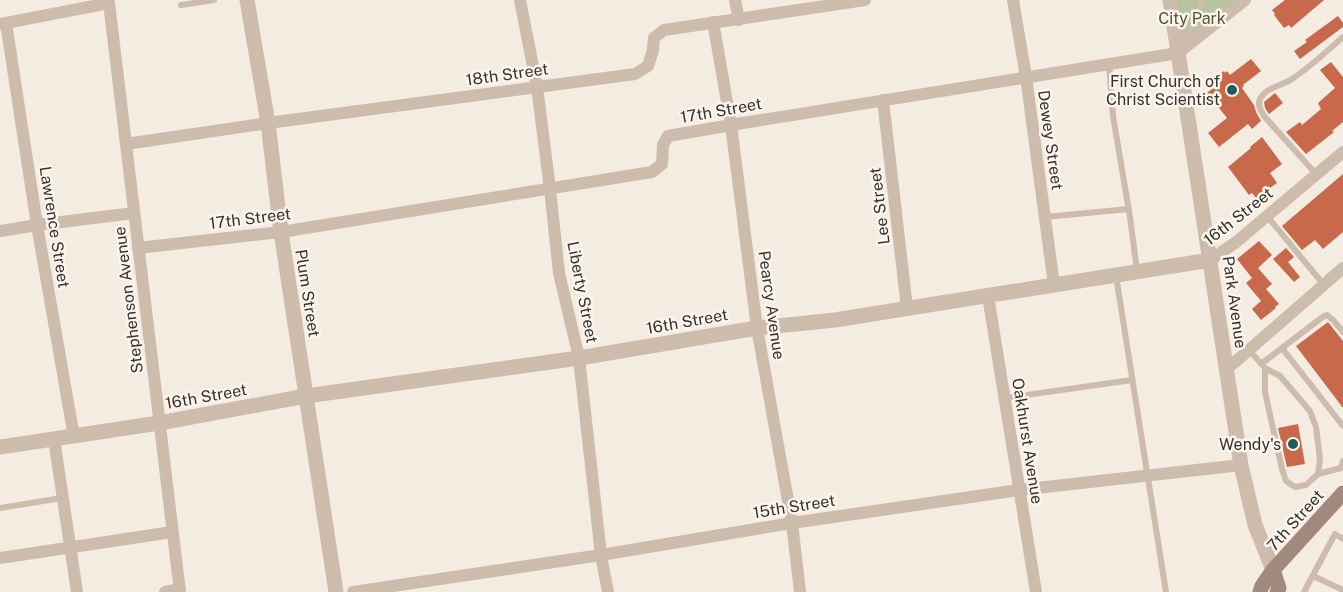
<svg xmlns="http://www.w3.org/2000/svg" width="1343" height="592" font-family="'Public Sans',sans-serif">
  <style>
    .green { fill: #b8c4a0 }
    .building { fill: #c8694b }
    .lines { fill: none; stroke-linecap: round; stroke-linejoin: round }
    .service { stroke: #cdbbac; stroke-width: 6 }
    .minor { stroke: #cdbbac; stroke-width: 12 }
    .tertiary { stroke: #cdbbac; stroke-width: 15 }
    .secondary { stroke: #a18a7d; stroke-width: 15 }
    .poi-dot { fill: #1f5a5e; stroke: #fbf5ee; stroke-width: 2 }
    .labels { text-anchor: middle; stroke-width: 5; stroke-linejoin: round; paint-order: stroke }
    .park-label { font-size: 16px; fill: #4a5a2e; stroke: #fbf5ee }
    .street-label { font-size: 16px; fill: #3b302b; stroke: #fbf5ee }
    .poi-label { font-size: 16px; fill: #3b302b; stroke: #fbf5ee; text-anchor: end }
  </style>
  <rect width="100%" height="100%" fill="#f4ebe1"/>
  <path class="green" d="M1170,0H1245L1178,53Z"/>
  <g class="building">
    <path d="M1285,0H1324L1291,28L1289,25L1284,28L1274,15L1275,14L1272,10Z"/>
    <path d="M1338,16L1343,23V27L1300,59L1294,51L1307,42L1305,40Z"/>
    <path d="M1251,59L1261,71L1243,85L1244,86L1242,88L1254,105L1256,112L1261,121L1252,129L1248,124L1219,147L1208,133L1227,118L1207,93L1215,86L1213,84L1216,81L1214,78L1224,71L1225,73L1227,71L1230,75Z"/>
    <path d="M1331,62L1343,77V122L1332,131L1334,132L1306,154L1286,132L1300,122L1302,125L1321,109L1318,103L1335,88L1320,70Z"/>
    <path d="M1275,93L1283,103L1269,114L1265,108L1264,102Z"/>
    <path d="M1262,137L1282,164L1270,173L1277,183L1256,198L1252,193L1249,195L1228,167L1251,148L1250,147Z"/>
    <path d="M1343,174V232L1323,249L1315,240L1302,250L1282,226Z"/>
    <path d="M1259,241L1272,255L1258,268L1272,284L1266,289L1279,304L1275,307L1276,308L1261,320L1252,309L1261,301L1246,283L1252,278L1237,259Z"/>
    <path d="M1286,248L1294,257L1288,262L1300,277L1294,282L1273,259Z"/>
    <path d="M1328,322L1343,341V408L1296,346Z"/>
    <path d="M1298,424L1305,464L1287,467L1278,428Z"/>
  </g>
  <g class="lines">
    <g class="service">
      <path d="M181,5L214,0"/>
      <path d="M1181,47L1203,0"/>
      <path d="M1109,64L1113,116L1130,217L1137,271"/>
      <path d="M1316,174L1264,116C1261,111 1257,105 1260,99C1266,87 1282,86 1292,79C1309,68 1327,51 1343,37"/>
      <path d="M1267,216L1324,285"/>
      <path d="M1045,217L1129,209"/>
      <path d="M1116,276L1166,592"/>
      <path d="M1282,348L1343,426"/>
      <path d="M1249,350L1265,368L1280,376L1310,411L1316,427L1320,459L1318,474L1306,485L1295,487L1286,481L1282,469L1265,392V368"/>
      <path d="M1261,364L1324,316L1327,315L1334,321L1343,332"/>
      <path d="M1005,398L1132,380"/>
      <path d="M1318,474L1341,468L1343,461"/>
      <path d="M0,508L62,498"/>
      <path d="M1313,576L1343,590"/>
      <path d="M1304,592L1335,534L1343,539"/>
    </g>
    <g class="minor">
      <path d="M520,0L537,87L550,189L559,273L579,358L601,555L608,592"/>
      <path d="M735,0L739,20"/>
      <path d="M1013,0L1026,77L1054,285"/>
      <path d="M713,22L731,125L757,328L792,523L800,592"/>
      <path d="M6,23L37,225L74,437"/>
      <path d="M0,24L109,3L180,592"/>
      <path d="M883,100L907,308"/>
      <path d="M126,144L268,123L635,74L648,66L653,50L654,38L664,30L865,0"/>
      <path d="M0,231L37,225L134,213"/>
      <path d="M138,248L281,232L652,172L662,164L663,145L668,136L731,125L1178,53L1245,0"/>
      <path d="M1210,260L1235,243L1343,152"/>
      <path d="M988,296L1036,592"/>
      <path d="M1226,370L1343,268"/>
      <path d="M54,439L77,592"/>
      <path d="M0,558L172,532"/>
      <path d="M165,592L180,589"/>
      <path d="M353,592L601,555L792,523L1019,490L1241,465"/>
    </g>
    <g class="tertiary">
      <path d="M247,0L268,123L281,232L336,592"/>
      <path d="M1170,0L1241,465L1255,525L1273,570"/>
      <path d="M0,447L159,423L306,396L579,358L757,328L835,320L1210,260"/>
    </g>
    <g class="secondary">
      <path d="M1273,570L1279,588L1277,592"/>
      <path d="M1260,592L1262,586L1273,570L1343,493"/>
    </g>
  </g>
  <g class="poi-dot">
    <circle cx="1232" cy="90" r="6"/>
    <circle cx="1293" cy="444" r="6"/>
  </g>
  <g class="labels">
    <g class="park-label">
      <text x="1192" y="24">City Park</text>
    </g>
    <g class="street-label">
      <text transform="translate(507 74) rotate(-8)" y="6">18th Street</text>
      <text transform="translate(721 110) rotate(-10)" y="6">17th Street</text>
      <text transform="translate(1051 140) rotate(82)" y="6">Dewey Street</text>
      <text transform="translate(879 206) rotate(-97)" y="6">Lee Street</text>
      <text transform="translate(1238 216) rotate(-38)" y="6">16th Street</text>
      <text transform="translate(250 218) rotate(-7)" y="6">17th Street</text>
      <text transform="translate(55 227) rotate(81)" y="6">Lawrence Street</text>
      <text transform="translate(583 292) rotate(79)" y="6">Liberty Street</text>
      <text transform="translate(308 293) rotate(81)" y="6">Plum Street</text>
      <text transform="translate(128 300) rotate(-97)" y="6">Stephenson Avenue</text>
      <text transform="translate(1235 302) rotate(82)" y="6">Park Avenue</text>
      <text transform="translate(772 305) rotate(82)" y="6">Pearcy Avenue</text>
      <text transform="translate(687 321) rotate(-10)" y="6">16th Street</text>
      <text transform="translate(206 396) rotate(-10)" y="6">16th Street</text>
      <text transform="translate(1028 441) rotate(81)" y="6">Oakhurst Avenue</text>
      <text transform="translate(794 506) rotate(-9)" y="6">15th Street</text>
      <text transform="translate(1295 520) rotate(-48)" y="6">7th Street</text>
    </g>
    <g class="poi-label">
      <text x="1220" y="87">First Church of<tspan x="1220" dy="18">Christ Scientist</tspan></text>
      <text x="1281" y="450">Wendy's</text>
    </g>
  </g>
</svg>
